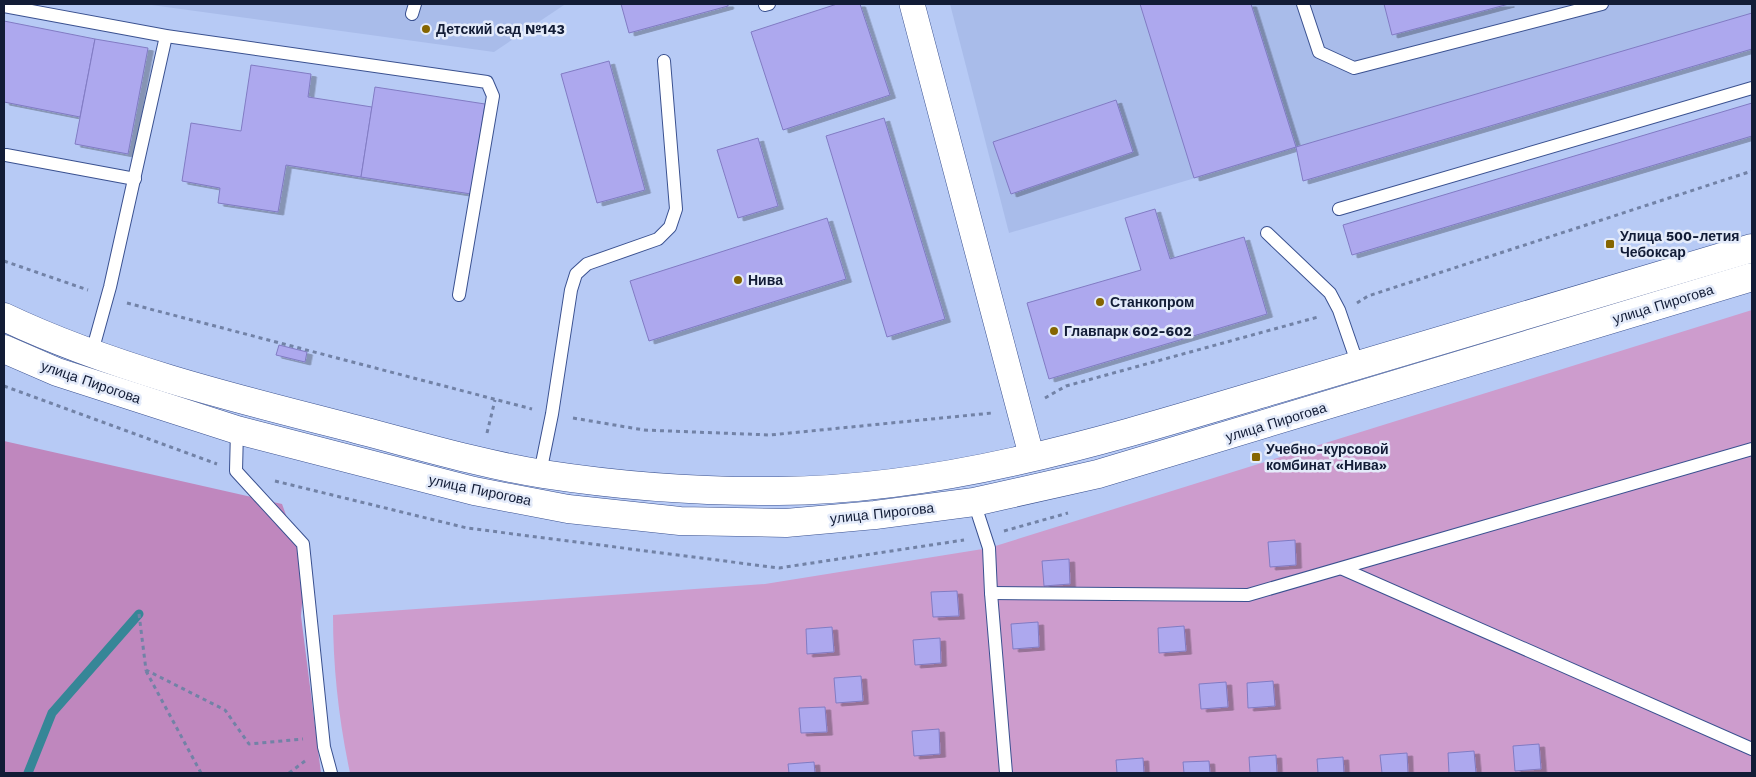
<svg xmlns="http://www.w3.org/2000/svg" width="1756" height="777" font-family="'Work Sans',sans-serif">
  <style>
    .built { fill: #a9bcea }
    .green { fill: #cd9ccd }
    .forest { fill: #bf87be }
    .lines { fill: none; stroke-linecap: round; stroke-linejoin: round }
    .stream { stroke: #368697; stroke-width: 9 }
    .building { fill: #ada8ee; stroke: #817bc3; filter: url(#shadow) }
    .lane-casing { stroke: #3a5190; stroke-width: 14 }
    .street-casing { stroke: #3a5190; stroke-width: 26 }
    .secondary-casing { stroke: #3a5190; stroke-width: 29 }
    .path { stroke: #7282a6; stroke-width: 3; stroke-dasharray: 4 4; stroke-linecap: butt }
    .lane { stroke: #fff; stroke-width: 12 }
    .street { stroke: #fff; stroke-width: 25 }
    .secondary { stroke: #fff; stroke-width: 28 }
    .poi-dot { fill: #856500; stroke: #e4ebfa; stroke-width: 2 }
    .labels { text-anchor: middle; stroke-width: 5; stroke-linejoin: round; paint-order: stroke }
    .poi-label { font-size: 14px; font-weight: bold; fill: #121c36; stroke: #e4ebfa; text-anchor: start }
    .street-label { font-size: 14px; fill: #121c36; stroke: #e4ebfa }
  </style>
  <defs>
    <filter id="shadow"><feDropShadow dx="5.5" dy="3" stdDeviation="0" flood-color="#0004"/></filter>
  </defs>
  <rect width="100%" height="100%" fill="#b7caf5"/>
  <g class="built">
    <path d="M144,4H564V5L494,52Z"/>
    <path d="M950,4H1752V13L1009,233Z"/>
  </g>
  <path class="green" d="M1752,310V773H350C339,721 333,668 333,615L765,584L989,548Z"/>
  <path class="forest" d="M4,441L282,504L305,567L301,616L321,773H4Z"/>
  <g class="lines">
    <path class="stream" d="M28,773L52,713L139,614"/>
  </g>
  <g class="building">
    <path d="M621,4H728V6L629,33Z"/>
    <path d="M837,4H860L890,95L783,130L751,32Z"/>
    <path d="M1140,4H1251L1296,147L1194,178Z"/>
    <path d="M1384,4H1509L1392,35Z"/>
    <path d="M1752,13V49L1303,181L1296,147Z"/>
    <path d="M4,21L95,39L80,117L4,102Z"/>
    <path d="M95,39L148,48L128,154L75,144Z"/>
    <path d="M609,61L645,190L597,203L561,74Z"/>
    <path d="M251,65L311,74L308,97L372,107L361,177L286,165L278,212L218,203L220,188L182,181L191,123L241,131Z"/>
    <path d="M375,87L485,104L471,194L361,177Z"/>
    <path d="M1116,100L1133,152L1011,194L993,142Z"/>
    <path d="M1752,103V136L1352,255L1343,225Z"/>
    <path d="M884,118L945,319L887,337L826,136Z"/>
    <path d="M758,138L778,206L738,218L717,150Z"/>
    <path d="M1155,209L1170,259L1244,237L1267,314L1049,379L1027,303L1141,270L1125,218Z"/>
    <path d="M827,218L846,279L649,341L630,281Z"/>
    <path d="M279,345L307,352L305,362L276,355Z"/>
    <path d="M1295,540L1296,565L1270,567L1268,542Z"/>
    <path d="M1069,559L1070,584L1044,586L1042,561Z"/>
    <path d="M957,591L959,616L933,617L931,592Z"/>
    <path d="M1038,622L1039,647L1013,649L1011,624Z"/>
    <path d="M1184,626L1186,651L1159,653L1158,628Z"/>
    <path d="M832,627L834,652L807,654L806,629Z"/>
    <path d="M940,638L941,663L915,665L913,640Z"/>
    <path d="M861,676L863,701L836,703L834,678Z"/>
    <path d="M1273,681L1275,706L1248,708L1247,683Z"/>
    <path d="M1226,682L1228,707L1201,709L1199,684Z"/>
    <path d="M825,707L827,732L801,733L799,708Z"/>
    <path d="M939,729L940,754L914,756L912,731Z"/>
    <path d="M1539,744L1541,769L1515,771L1513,746Z"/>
    <path d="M1474,751L1476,773H1449L1448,753Z"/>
    <path d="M1407,753L1408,773H1382L1380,755Z"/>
    <path d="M1276,755L1277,773H1250L1249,757Z"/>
    <path d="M1343,757L1344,773H1318L1317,759Z"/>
    <path d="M1143,758L1144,773H1117L1116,760Z"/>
    <path d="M1209,761L1210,773H1184L1183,762Z"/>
    <path d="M814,762L815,773H789L788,764Z"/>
  </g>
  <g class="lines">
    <g class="lane-casing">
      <g id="lane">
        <path d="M1303,4L1319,52L1354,68L1602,4"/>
        <path d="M765,5L769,4"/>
        <path d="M4,6L166,36L487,82L493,96L459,295"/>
        <path d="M412,14L415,4"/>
        <path d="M6,155L135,179"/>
        <path d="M1339,209L1752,88"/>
        <path d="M1267,233L1330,293L1339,310L1358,365"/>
        <path d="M92,352L110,287L166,36"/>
        <path d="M237,430L236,471L303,544L324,747L331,773"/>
        <path d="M540,473L552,414L571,290L576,274L587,264L658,239L670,227L676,209L664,61"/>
        <path d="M974,502L989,548L991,593L1006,773"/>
        <path d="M1343,569L1752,749"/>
        <path d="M991,593L1248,595L1752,449"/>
      </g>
    </g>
    <g class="street-casing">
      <path id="street" d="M912,4L1032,458"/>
    </g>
    <g class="secondary-casing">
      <g id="secondary">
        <path d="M4,317C107,366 229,397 340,425C407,442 475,463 543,474C621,486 699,492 778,491C948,490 1112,438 1274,390C1433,342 1592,294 1752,248"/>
        <path d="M4,349L57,372L237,430L474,491L568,509L680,521L786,523L875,515L974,502L1098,474L1752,277"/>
      </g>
    </g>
    <g class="path">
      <path d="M4,261L88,290"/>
      <path d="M127,303L532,409"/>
      <path d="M1357,303L1368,296L1752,171"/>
      <path d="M4,386L217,464"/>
      <path d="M1045,398L1066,386L1318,317"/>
      <path d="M573,418L644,430L770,435L992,413"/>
      <path d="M487,433L495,400"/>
      <path d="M275,481L467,528L779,568L964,540"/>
      <path d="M1004,531L1068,513"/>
      <path d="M139,614L146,670L225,710L249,744L303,739"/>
      <path d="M146,671L201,773"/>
      <path d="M289,773L305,761"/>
    </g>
    <use href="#lane" class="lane"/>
    <use href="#street" class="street"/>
    <use href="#secondary" class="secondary"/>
  </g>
  <g class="poi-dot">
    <circle cx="426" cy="29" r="5"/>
    <rect x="1605" y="239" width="10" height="10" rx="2.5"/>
    <circle cx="738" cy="280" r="5"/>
    <circle cx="1100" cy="302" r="5"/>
    <circle cx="1054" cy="331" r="5"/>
    <rect x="1251" y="452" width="10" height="10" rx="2.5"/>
  </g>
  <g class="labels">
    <g class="poi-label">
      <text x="436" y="34">Детский сад №143</text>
      <text x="1620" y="241">Улица 500-летия<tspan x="1620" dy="16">Чебоксар</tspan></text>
      <text x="748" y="285">Нива</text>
      <text x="1110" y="307">Станкопром</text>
      <text x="1064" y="336">Главпарк 602-602</text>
      <text x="1266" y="454">Учебно-курсовой<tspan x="1266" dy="16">комбинат «Нива»</tspan></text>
    </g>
    <g class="street-label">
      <text transform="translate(1663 304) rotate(-17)" y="5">улица Пирогова</text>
      <text transform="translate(91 382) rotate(19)" y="5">улица Пирогова</text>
      <text transform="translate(1276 422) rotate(-17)" y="5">улица Пирогова</text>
      <text transform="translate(480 490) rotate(12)" y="5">улица Пирогова</text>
      <text transform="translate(882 513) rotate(-6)" y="5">улица Пирогова</text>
    </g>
  </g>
  <rect width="1756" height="777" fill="none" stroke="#121c36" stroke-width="10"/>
</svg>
